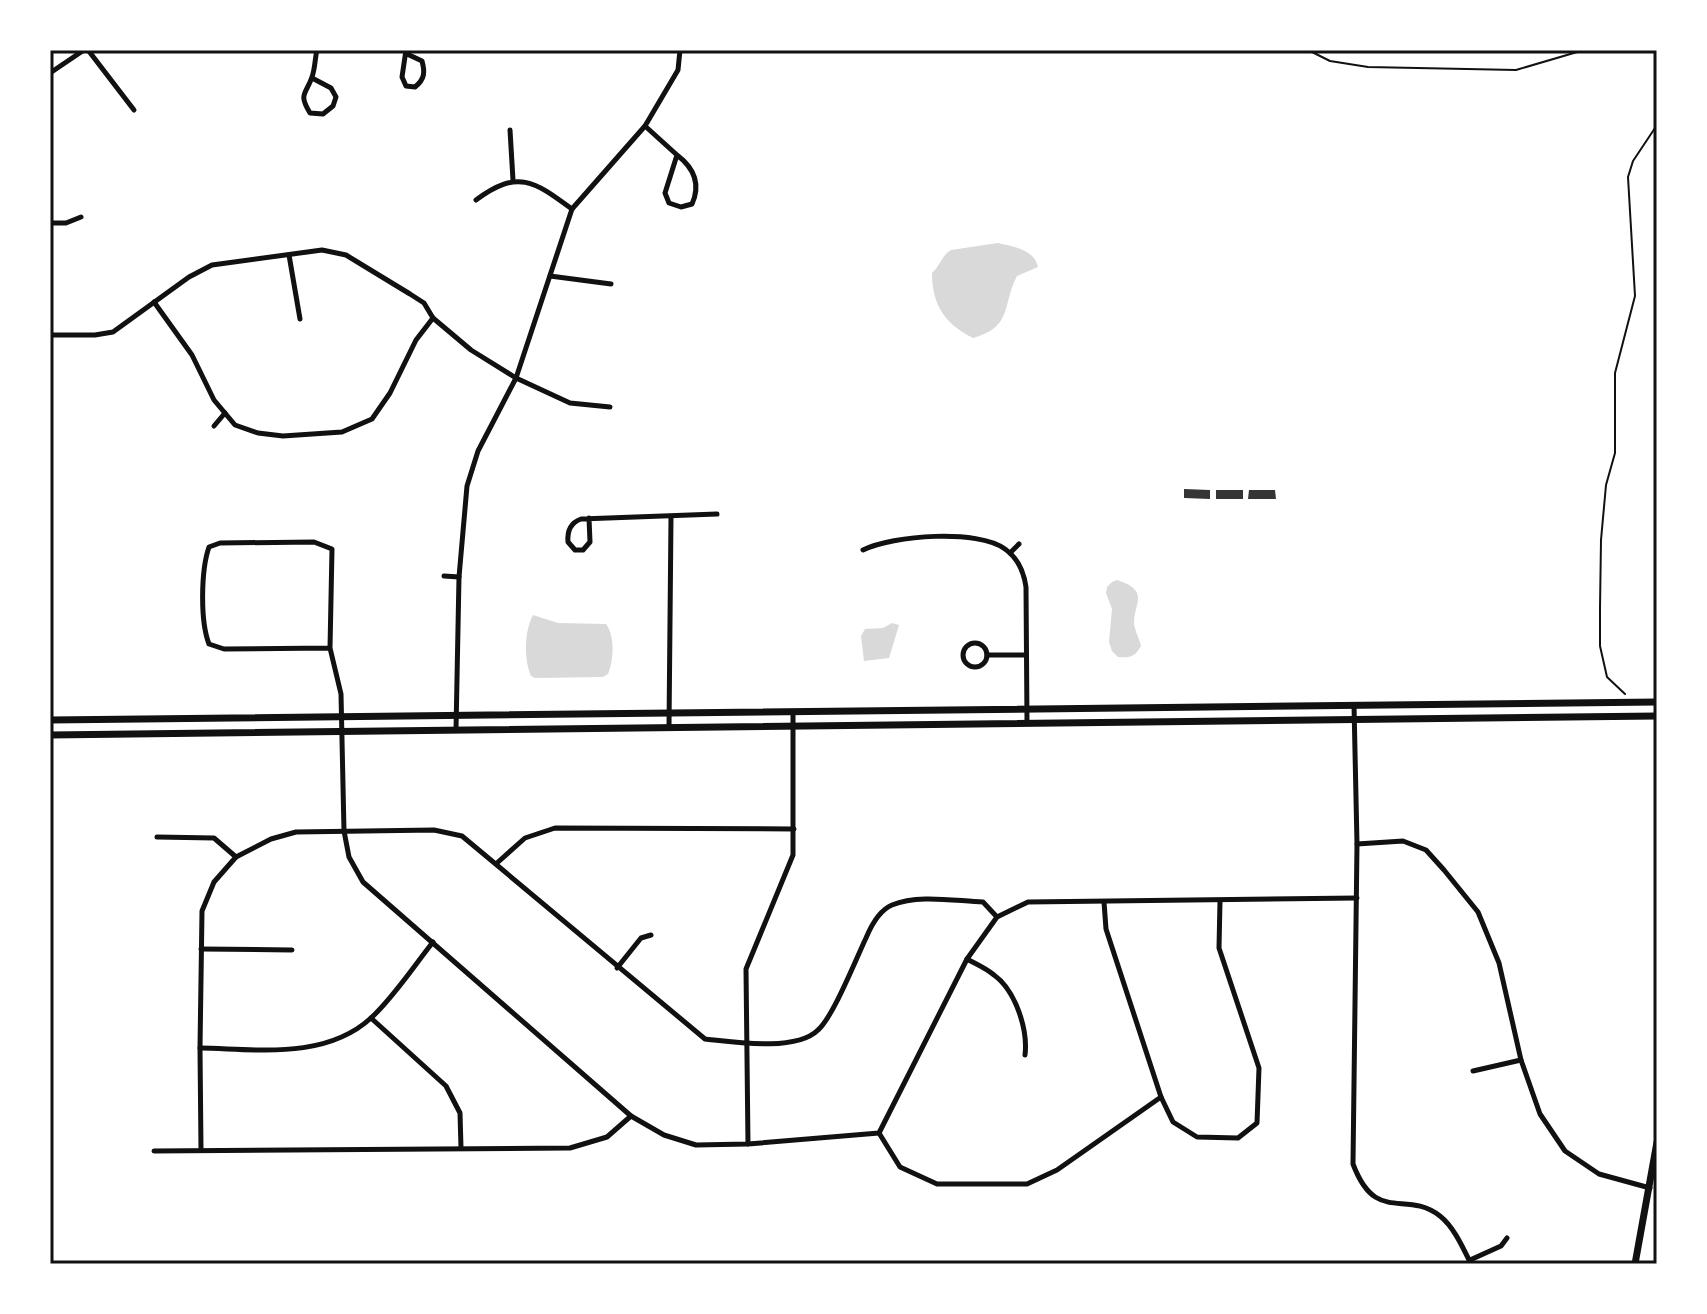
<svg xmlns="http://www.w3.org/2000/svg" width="1707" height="1314" font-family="Figtree,sans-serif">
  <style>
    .water { fill: #d9d9d9 }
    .building { fill: #353535 }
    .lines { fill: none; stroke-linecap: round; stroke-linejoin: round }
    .path { stroke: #111; stroke-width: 2 }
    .minor { stroke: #111; stroke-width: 5 }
    .secondary { stroke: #111; stroke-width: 7 }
    .neatline { fill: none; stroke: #111; stroke-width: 3 }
  </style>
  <rect width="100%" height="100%" fill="#fff"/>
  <g class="water">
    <path d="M998,243C1014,247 1034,249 1038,267L1017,276C1002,305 1013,327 973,338C945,324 932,305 932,273C940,266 942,255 951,250Z"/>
    <path d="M1117,580C1154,592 1130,606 1135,628C1136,634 1140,640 1141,646C1135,657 1130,658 1118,657L1112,651L1109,642L1112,609L1106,593L1107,587L1112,582Z"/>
    <path d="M533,615L558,623L606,624C615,636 614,660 608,674L603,677L535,678L531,676C524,659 524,632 533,615Z"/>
    <path d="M892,623L899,625L889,658L864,661L861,636L865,629L883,628Z"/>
  </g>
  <g class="building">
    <path d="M1184,489L1210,490V499L1184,498Z"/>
    <rect x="1216" y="490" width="27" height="9"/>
    <path d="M1249,490H1275L1276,499H1248Z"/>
  </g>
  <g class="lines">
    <g class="path">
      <path d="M1308,50L1330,61L1368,67L1516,70L1584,50"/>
      <path d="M1625,694L1607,677L1600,646V608L1601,540L1606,485L1615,453V373L1635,296L1628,177L1633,161L1657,125"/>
    </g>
    <g class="minor">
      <path d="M88,50L134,110"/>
      <path d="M406,50L402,77L406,86L415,87C425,79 425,72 422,61L407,54"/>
      <path d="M588,50H590"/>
      <path d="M50,73L84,50"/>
      <path d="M312,78L331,88L336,97L333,106L323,114L310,113C298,93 306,95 312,77C315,69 315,58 317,50"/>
      <path d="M645,126L677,155L665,193L669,203L681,207L692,204C701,184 694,168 677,155"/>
      <path d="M510,130L513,180"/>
      <path d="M476,200C518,169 534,181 572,209"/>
      <path d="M50,223H66L81,217"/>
      <path d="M289,255L300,319"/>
      <path d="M550,276L611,284"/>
      <path d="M154,302L192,355L214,400L235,425L258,433L283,436L342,432L372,419L390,393L416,340L433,318"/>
      <path d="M50,335H95L113,332L189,277L212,265L322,250L346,255L410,294L424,303L433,318L471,350L516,378L570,403L610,407"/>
      <path d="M214,426L225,413"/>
      <path d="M589,518L590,542L583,550H575L568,542C567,531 570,523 581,519L717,514"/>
      <path d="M863,550C893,535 978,529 1005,549C1018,558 1024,573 1026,587L1027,723"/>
      <path d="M1010,553L1019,544"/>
      <path d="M444,576L459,577"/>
      <circle cx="975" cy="655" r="12"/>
      <path d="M330,648L224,649L209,644C200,621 201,570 209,547L220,543L314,542L332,549L330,648L341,694L344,831L349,857L363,882L631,1116L664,1135L696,1145L748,1144L879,1133L967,959L997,917L1028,902L1357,898"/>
      <path d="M987,655H1026"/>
      <path d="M1354,705L1357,844L1353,1164C1376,1225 1405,1189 1440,1216C1454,1227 1463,1248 1471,1264"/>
      <path d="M669,727L671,517"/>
      <path d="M456,730L459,577L467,486L478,451L516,378L572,209L645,126L678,70L680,50"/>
      <path d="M157,837L214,838L236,857"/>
      <path d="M1357,844L1403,841L1426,850L1444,870L1478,912L1499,963L1521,1060L1540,1114L1565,1151L1599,1174L1650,1188"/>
      <path d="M497,863L525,838L555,828L794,829"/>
      <path d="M1104,902L1106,929L1161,1097L1173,1122L1197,1137L1238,1138L1257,1123L1259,1068L1219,948L1220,901"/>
      <path d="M201,949L292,950"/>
      <path d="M967,959C976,964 986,968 994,975C1016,991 1028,1030 1025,1055"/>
      <path d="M617,968L641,938L651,935"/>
      <path d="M371,1018L446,1086L460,1113L461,1148"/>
      <path d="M200,1048C257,1049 325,1060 371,1018C393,998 414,966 433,942"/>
      <path d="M1473,1071L1521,1060"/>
      <path d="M879,1133L900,1167L937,1184H1027L1057,1170L1161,1097"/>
      <path d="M748,1144L746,969L793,855V712"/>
      <path d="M201,1150L200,1048L202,911L214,882L236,857L271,839L296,832L434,830L462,836L705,1039C733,1042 796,1052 818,1030C833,1017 856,959 866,938C871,926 880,910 892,905C918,894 955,901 983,902L997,917"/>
      <path d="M154,1151L570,1148L607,1137L631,1116"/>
      <path d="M1470,1260L1501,1246L1507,1238"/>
    </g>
    <g class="secondary">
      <path d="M50,720L1657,702"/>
      <path d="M50,735L1657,716"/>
      <path d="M1635,1264L1657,1142"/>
    </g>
  </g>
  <rect width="1707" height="1314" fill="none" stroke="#ffffff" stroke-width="104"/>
  <rect x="52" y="52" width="1603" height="1210" class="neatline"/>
</svg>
